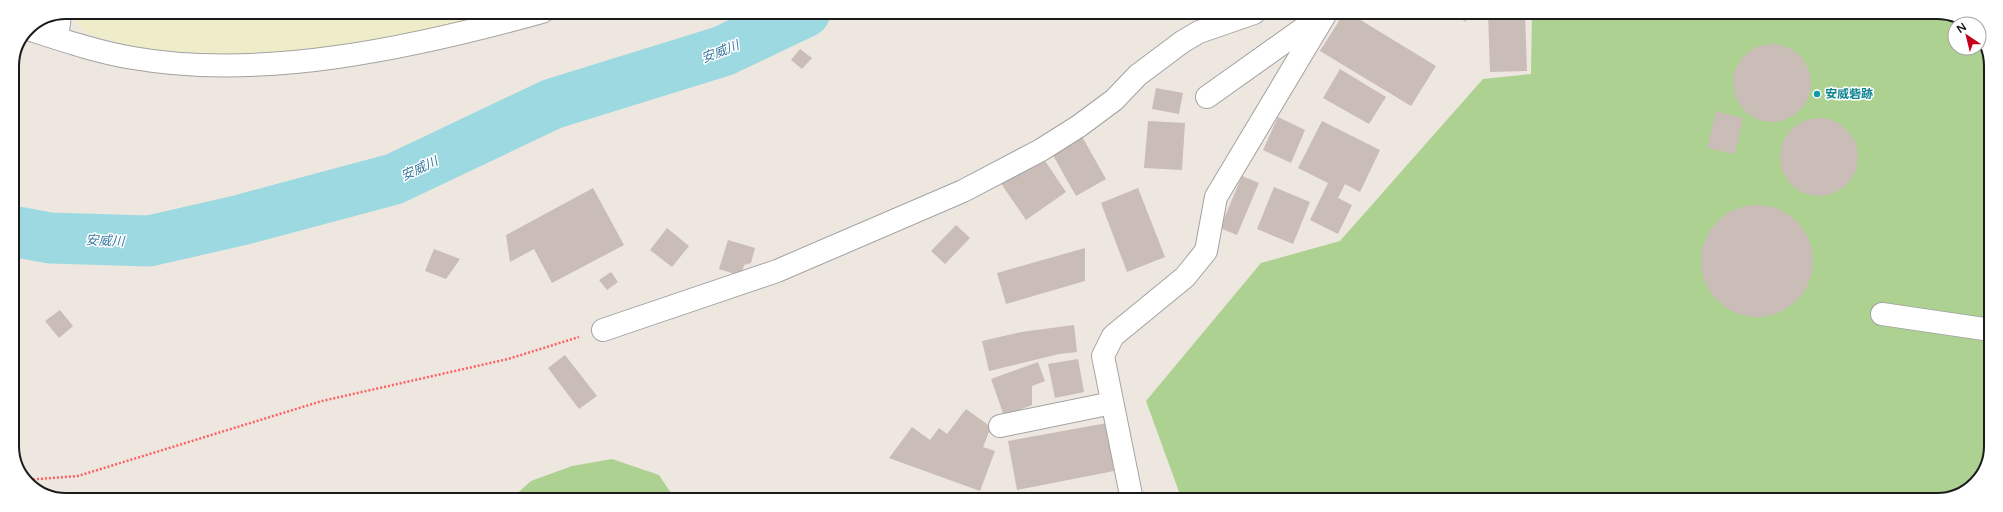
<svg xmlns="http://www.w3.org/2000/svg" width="2003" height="512" font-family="'Varela Round','Noto Sans JP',sans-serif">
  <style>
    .farmland { fill: #efedc9 }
    .forest { fill: #acd191 }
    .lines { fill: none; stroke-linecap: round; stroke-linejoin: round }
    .river { stroke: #9cd9e0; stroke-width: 51 }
    .building { fill: #cabcb6 }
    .street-casing { stroke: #a2a2a2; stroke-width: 24 }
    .path { stroke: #ff6064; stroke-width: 2.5; stroke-dasharray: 2 2; stroke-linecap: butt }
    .street { stroke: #fff; stroke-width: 22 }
    .culture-dot { fill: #0f9aa8; stroke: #fff; stroke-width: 1.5 }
    .labels { text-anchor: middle; stroke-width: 3; stroke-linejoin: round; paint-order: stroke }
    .culture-label { font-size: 12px; font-weight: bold; fill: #0d838f; stroke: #fff; text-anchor: start }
    .water-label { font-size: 13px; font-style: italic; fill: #3c7ca2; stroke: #fff }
    .rim { fill: none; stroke: #1b1b1b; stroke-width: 2 }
  </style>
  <rect width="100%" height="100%" fill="#eee7e0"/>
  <path class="farmland" d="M70,12H470L472,20L382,39L272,54H196L134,48L87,34L76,22Z"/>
  <g class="forest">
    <path d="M1532,13H1947L1966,24H1955V48H1979V34L1991,63L1990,456L1970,489L1937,500H1182L1146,401L1261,263L1340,241L1483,79L1531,74Z"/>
    <path d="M612,459L659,475L675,499H511L531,481L572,466Z"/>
  </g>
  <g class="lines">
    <path class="river" d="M12,231L50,238L149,241L241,220L394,179L552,104L723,51L805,12"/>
  </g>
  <g class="building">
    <path d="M1344,13H1349L1436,66L1411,106L1320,51Z"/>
    <path d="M1451,13H1465L1466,22Z"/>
    <path d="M1488,13H1525L1527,71L1490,72Z"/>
    <circle cx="1772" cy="83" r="39"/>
    <path d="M800,49L812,58L802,69L791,60Z"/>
    <path d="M1340,69L1386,97L1369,124L1323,98Z"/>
    <path d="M1156,88L1183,93L1179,114L1152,109Z"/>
    <path d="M1716,111L1743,118L1735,154L1707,148Z"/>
    <path d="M1278,117L1305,130L1291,163L1263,150Z"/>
    <circle cx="1819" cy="157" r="39"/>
    <path d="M1148,121L1185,123L1182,170L1144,168Z"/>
    <path d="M1322,121L1380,150L1360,192L1345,184L1338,198L1352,205L1338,234L1310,220L1328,183L1298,168Z"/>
    <path d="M1080,133L1106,179L1076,196L1050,150Z"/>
    <path d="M1039,152L1066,192L1026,220L998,179Z"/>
    <path d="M1242,176L1259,183L1237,235L1220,228Z"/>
    <path d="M1274,187L1310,202L1293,244L1257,229Z"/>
    <path d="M593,188L624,245L552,283L534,249L510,262L506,235Z"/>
    <path d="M1138,188L1165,257L1127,272L1101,203Z"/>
    <circle cx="1757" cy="261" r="56"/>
    <path d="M956,225L970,238L945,264L931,251Z"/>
    <path d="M667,228L689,246L672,267L650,250Z"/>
    <path d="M728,240L755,248L751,263L744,265L741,276L719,269Z"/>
    <path d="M1085,248V281L1006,304L997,273Z"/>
    <path d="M434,249L460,259L446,279L425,271Z"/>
    <path d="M611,272L618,282L607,290L599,280Z"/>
    <path d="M60,310L73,326L59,338L45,321Z"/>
    <path d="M1074,325L1077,352L1059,354L989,371L982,341L1021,332Z"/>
    <path d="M565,355L597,396L579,409L548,368Z"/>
    <path d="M1078,359L1084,392L1055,398L1048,364Z"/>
    <path d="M1038,362L1045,381L1032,386V405L1004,416L991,379Z"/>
    <path d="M966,409L991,427L983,447L995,451L980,491L889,458L912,427L930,440L939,428L947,434Z"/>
    <path d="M1107,423L1114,471L1017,490L1008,441Z"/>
    <path d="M1063,494L1065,499H1049Z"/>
  </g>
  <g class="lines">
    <g class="street-casing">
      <g id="street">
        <path d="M28,29C62,40 97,52 133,58C263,81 416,47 542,12"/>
        <path d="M57,38L60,15"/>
        <path d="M1207,97L1318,18"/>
        <path d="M1882,314L1984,329L1990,327"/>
        <path d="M603,330L777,271L963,191L1041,150L1079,126L1114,100L1138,75L1182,42L1199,32L1254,13"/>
        <path d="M1000,426L1112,403"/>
        <path d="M1132,500L1103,356L1113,336L1185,277L1206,251L1216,197L1326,13"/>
      </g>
    </g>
    <path class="path" d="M25,480L78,476L322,401L508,359L579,337"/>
    <use href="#street" class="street"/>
  </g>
  <circle class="culture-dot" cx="1817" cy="94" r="4"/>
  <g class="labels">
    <g class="culture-label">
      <text x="1825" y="98">安威砦跡</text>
    </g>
    <g class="water-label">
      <text transform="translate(720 51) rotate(-21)" y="5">安威川</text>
      <text transform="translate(419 168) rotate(-25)" y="5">安威川</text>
      <text transform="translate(105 240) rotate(2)" y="5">安威川</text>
    </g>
  </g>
  <path d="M0 0H2003V512H0ZM66 19H1937A47 47 0 0 1 1984 66V446A47 47 0 0 1 1937 493H66A47 47 0 0 1 19 446V66A47 47 0 0 1 66 19Z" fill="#fff" fill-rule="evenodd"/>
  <path class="rim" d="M66 19H1937A47 47 0 0 1 1984 66V446A47 47 0 0 1 1937 493H66A47 47 0 0 1 19 446V66A47 47 0 0 1 66 19Z"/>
  <g transform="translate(1967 36) rotate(325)"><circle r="19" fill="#ffffff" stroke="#a4a4a4"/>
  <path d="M0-3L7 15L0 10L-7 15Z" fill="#c7001a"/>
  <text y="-6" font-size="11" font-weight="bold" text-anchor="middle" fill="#1b1b1b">N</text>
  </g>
</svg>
